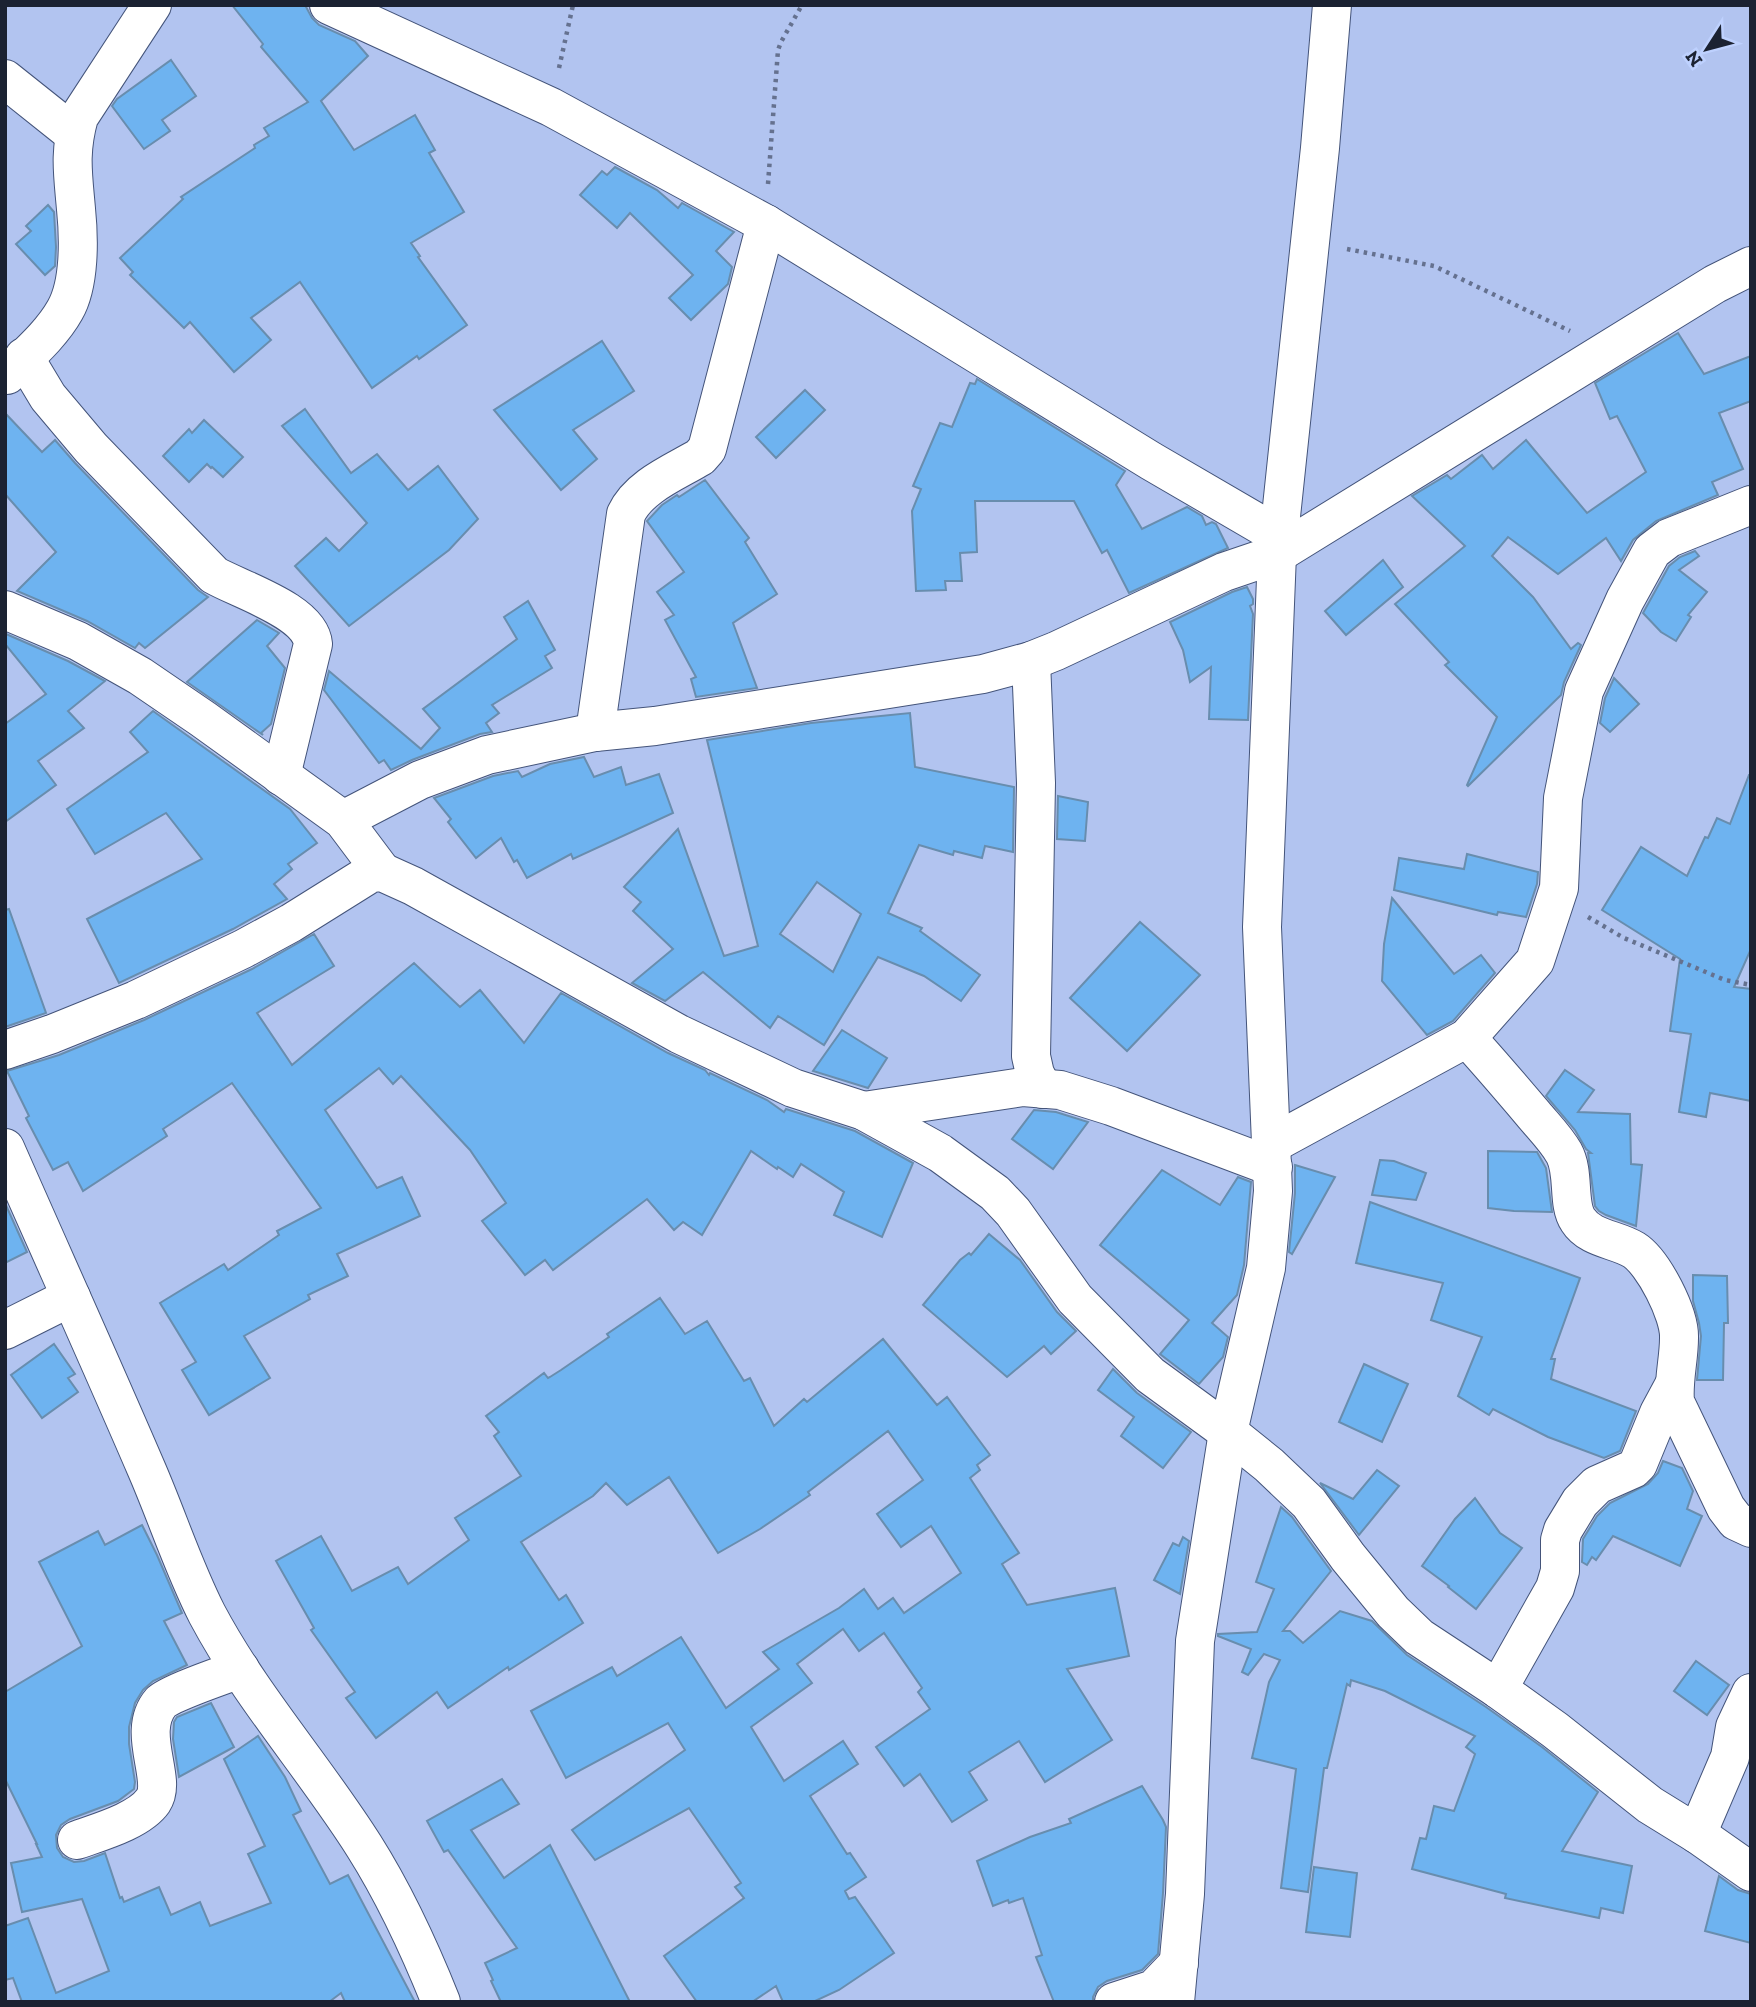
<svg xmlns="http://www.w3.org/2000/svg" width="1756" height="2007" font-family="'Zilla Slab',serif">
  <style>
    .building { fill: #6eb3f0; stroke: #688dae; stroke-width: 2; fill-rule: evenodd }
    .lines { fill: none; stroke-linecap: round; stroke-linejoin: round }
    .minor-casing { stroke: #44547a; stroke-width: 40 }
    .path { stroke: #65718f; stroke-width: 4.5; stroke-dasharray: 3.5 5; stroke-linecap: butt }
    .minor { stroke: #fff; stroke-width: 38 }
  </style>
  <rect width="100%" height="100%" fill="#b2c4f0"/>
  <g class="building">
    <path d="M232,5H305L312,18L319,25L355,41L368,56L321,101L354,150L415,115L435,150L429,153L464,212L411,243L420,256L418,257L467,325L419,359L417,356L372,388L300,282L251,318L271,340L234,372L190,322L184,328L130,275L133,272L120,258L183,199L181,197L255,148L254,145L269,136L264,128L308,102L261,47L263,44Z"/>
    <path d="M171,60L196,96L162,120L170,131L144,149L112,106L117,99Z"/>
    <path d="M615,167L657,190L678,208L682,203L734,232L716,251L732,267L728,284L691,320L669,298L693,275L630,213L617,228L580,195L602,171L607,175Z"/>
    <path d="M48,205L54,212L56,247L55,266L45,275L16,244L31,231L26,226Z"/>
    <path d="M1678,333L1704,374L1751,356V401L1719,413L1743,469L1712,482L1718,495L1656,521L1633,540L1621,561L1606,538L1558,574L1508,537L1492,556L1533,597L1571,649L1578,643L1581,645L1564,682L1561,695L1468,786L1467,785L1497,717L1445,665L1449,662L1395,604L1465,546L1412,496L1447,475L1451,479L1482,455L1493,469L1526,440L1587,513L1646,472L1617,416L1610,419L1595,383Z"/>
    <path d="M602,341L634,391L573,430L597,459L561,490L494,410Z"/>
    <path d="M977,379L1125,471L1116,485L1142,529L1187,507L1202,516L1206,525L1212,522L1216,524L1228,548L1129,593L1107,550L1102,553L1074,501H975L977,552L960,553L962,581H945L946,590L916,591L912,511L921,489L913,486L940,423L952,427L970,383L975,384Z"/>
    <path d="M805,390L825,410L776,458L756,437Z"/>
    <path d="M305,409L351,473L377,454L408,490L438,466L478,519L449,550L349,626L295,566L326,538L339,551L367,523L282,426Z"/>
    <path d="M5,413L42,452L55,440L75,463L198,590L208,597L145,648L139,643L135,648L87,621L17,591L56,552L5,494Z"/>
    <path d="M204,420L243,457L223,477L212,467L211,468L207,464L189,482L163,456L189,429L192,433Z"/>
    <path d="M705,480L749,538L745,542L777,594L733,623L757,688L696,697L691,679L696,677L665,620L674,615L657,592L684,572L647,521L662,505L677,495L679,497Z"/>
    <path d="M1695,551L1699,556L1679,570L1707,592L1688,615L1691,617L1676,641L1661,632L1643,613L1669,566L1680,557Z"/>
    <path d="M1383,560L1403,587L1346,635L1325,611Z"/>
    <path d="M1247,587L1253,599V604L1250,606L1253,614L1248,720L1209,719L1211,667L1190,682L1183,650L1170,622L1232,592Z"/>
    <path d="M528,601L555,650L545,656L552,668L492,705L499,713L486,723L492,732L480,734L412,760L391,770L384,760L379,763L324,690L329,671L421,749L440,728L423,709L517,639L504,617Z"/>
    <path d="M257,620L279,633L267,646L285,668L271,724L261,733L263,735L187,682Z"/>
    <path d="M6,634L68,661L105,681L68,711L84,728L38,761L56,785L5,822V724L46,694L5,644Z"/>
    <path d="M1614,678L1639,704L1610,732L1600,723L1605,698Z"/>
    <path d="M153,711L290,809L317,843L288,864L292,869L274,884L287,899L233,929L119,983L87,919L202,859L166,813L95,854L67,809L148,752L130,732Z"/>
    <path d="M910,713L915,767L1014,787L1013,852L985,846L982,858L954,851L953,855L919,845L888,913L922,928L920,931L980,975L961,1001L924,976L878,957L824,1045L778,1016L770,1028L703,972L665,1001L632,983L673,949L633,911L641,902L624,887L678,829L724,956L758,946L707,740L811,723ZM817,882L861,914L833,972L780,934Z"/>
    <path d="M584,757L594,777L621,767L626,785L659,774L673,813L573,859L571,854L527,878L517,860L514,862L501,838L476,858L448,822L451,819L434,798L493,776L518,771L522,777L550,764Z"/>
    <path d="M1749,775H1751V949L1734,987L1751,989V1101L1710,1093L1706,1117L1679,1112L1691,1034L1670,1031L1680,959L1602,910L1641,847L1687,876L1705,837L1708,838L1717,818L1730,824Z"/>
    <path d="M1058,796L1088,802L1085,841L1057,839Z"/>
    <path d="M1467,854L1538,872L1537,884L1526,917L1498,912L1497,915L1394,890L1399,858L1464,869Z"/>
    <path d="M1392,898L1454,974L1481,955L1495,973L1453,1021L1427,1035L1382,981L1384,944Z"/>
    <path d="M9,909L46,1013L5,1027V910Z"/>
    <path d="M1140,922L1200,975L1127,1051L1070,998Z"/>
    <path d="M314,934L334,966L257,1013L292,1065L414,963L460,1007L480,990L524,1043L561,993L668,1053L705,1070L709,1075L710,1073L767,1100L784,1112L786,1109L855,1131L913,1163L882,1237L834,1215L844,1192L801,1164L793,1177L778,1167L777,1169L751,1151L702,1235L683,1222L674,1230L647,1199L553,1270L545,1260L525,1275L482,1221L506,1203L470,1150L401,1076L393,1084L379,1068L325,1110L377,1188L402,1177L420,1216L337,1254L348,1276L308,1295L310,1299L244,1336L270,1378L209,1415L182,1370L196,1362L160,1303L224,1264L228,1270L279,1235L277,1231L321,1208L232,1083L163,1129L167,1136L83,1191L68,1162L53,1170L26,1118L29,1116L7,1071L59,1055L144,1020L252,969Z"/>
    <path d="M842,1030L887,1058L868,1088L813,1071Z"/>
    <path d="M1565,1070L1594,1090L1578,1112L1630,1114L1631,1164L1642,1165L1636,1226L1606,1215L1599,1211L1595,1206L1588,1153H1591L1586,1149L1575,1130L1546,1096Z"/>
    <path d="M1034,1110L1056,1112L1088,1122L1053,1169L1012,1139Z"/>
    <path d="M1488,1151L1537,1152L1546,1168L1552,1212L1514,1211L1488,1208Z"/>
    <path d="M1380,1160L1394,1161L1426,1173L1416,1200L1372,1195Z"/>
    <path d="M1295,1165L1335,1177L1292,1254L1289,1252L1295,1193Z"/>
    <path d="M1162,1170L1220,1205L1238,1177L1251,1182L1244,1265L1237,1295L1212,1323L1228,1337L1223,1357L1199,1384L1160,1354L1189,1320L1100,1245Z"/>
    <path d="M1370,1202L1580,1278L1551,1359H1555L1551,1379L1636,1411L1620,1451L1604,1458L1548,1437L1493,1409L1489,1415L1458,1396L1482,1337L1431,1320L1443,1283L1356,1263Z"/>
    <path d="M5,1203L27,1252L5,1263Z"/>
    <path d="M989,1234L1020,1260L1057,1312L1076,1331L1051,1354L1044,1346L1007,1377L923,1305L960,1260L969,1253L971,1255Z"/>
    <path d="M1693,1275L1727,1276L1728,1323H1724L1723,1380H1697L1701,1336L1699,1323L1693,1301Z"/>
    <path d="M660,1298L685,1334L707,1321L744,1381L750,1378L774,1426L804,1399L807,1402L883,1339L937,1405L947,1397L990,1455L977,1465L980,1470L970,1478L1019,1553L1002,1564L1027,1605L1115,1588L1129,1656L1067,1669L1112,1740L1045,1782L1019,1741L969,1772L987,1800L952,1822L920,1774L904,1786L876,1747L930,1709L918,1692L922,1688L884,1633L859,1651L843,1629L797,1664L812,1683L751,1727L784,1781L843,1741L858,1764L810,1796L847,1854L850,1853L866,1877L845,1891L849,1899L855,1897L894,1953L839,1990L813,2002H783L776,1986L752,2002H697L664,1956L744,1898L735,1887L741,1883L689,1808L595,1860L572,1830L685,1750L668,1723L566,1778L531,1711L612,1667L617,1676L681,1637L726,1708L779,1669L763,1652L839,1608L864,1589L878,1609L893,1598L904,1613L961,1573L931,1526L901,1547L877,1514L923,1480L888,1431L808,1492L810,1495L760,1529L718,1553L669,1477L627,1505L606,1483L593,1496L521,1542L559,1600L566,1595L583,1623L509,1670L508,1667L448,1708L437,1692L376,1738L346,1698L355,1692L311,1630L314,1628L276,1561L321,1536L352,1591L398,1567L408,1584L469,1540L455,1518L521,1476L494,1436L499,1432L486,1416L544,1373L548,1378L550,1377L561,1370L609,1337L607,1334Z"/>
    <path d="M54,1344L75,1374L68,1378L78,1392L42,1418L11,1375Z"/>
    <path d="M1364,1364L1408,1384L1382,1442L1339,1422Z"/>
    <path d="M1113,1369L1137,1393L1191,1432L1163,1468L1121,1436L1134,1417L1098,1390Z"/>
    <path d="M1663,1461L1682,1468L1693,1491L1687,1509L1702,1516L1680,1566L1613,1536L1596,1560L1592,1557L1587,1565L1582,1562L1583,1539L1597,1516L1610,1503L1648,1484L1658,1473Z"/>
    <path d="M1377,1470L1399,1486L1359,1535L1320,1483L1353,1499Z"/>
    <path d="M1475,1498L1500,1533L1522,1548L1476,1609L1448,1587L1449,1586L1422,1566L1455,1519Z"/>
    <path d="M1281,1507L1292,1517L1331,1571L1283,1631H1290L1303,1643L1340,1611L1372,1621L1407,1655L1486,1707L1542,1747L1598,1792L1562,1851L1632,1866L1623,1913L1601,1908L1599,1918L1505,1898L1506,1894L1412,1869L1420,1838L1426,1839L1434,1806L1454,1811L1475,1754L1466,1747L1475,1736L1385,1691L1351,1680L1350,1686L1347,1684L1327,1768H1324L1308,1892L1281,1888L1296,1769L1252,1758L1269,1682L1280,1660L1264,1654L1248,1675L1242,1672L1251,1649L1218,1636V1634L1257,1632L1274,1589L1256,1582Z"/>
    <path d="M142,1525L157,1555L182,1613L164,1621L187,1665L153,1681L143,1690L135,1703L129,1727V1744L135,1782L134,1789L118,1801L70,1819L61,1825L56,1835L57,1848L63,1857L74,1862L84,1861L105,1853L120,1898L122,1897L124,1902L159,1887L171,1915L200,1902L210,1926L271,1903L248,1854L265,1846L224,1759L258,1736L285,1777L301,1811L293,1815L330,1884L348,1875L415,2002H345L341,1993L329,2002H22L13,1978L5,1980V1926L28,1918L56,1993L109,1971L82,1899L22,1912L11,1863L42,1857L36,1844H37L5,1779V1692L82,1646L39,1562L98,1531L105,1545Z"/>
    <path d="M1183,1537L1189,1541L1180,1594L1154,1580L1173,1543L1179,1546Z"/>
    <path d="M1696,1661L1729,1685L1707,1715L1674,1691Z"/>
    <path d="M211,1703L234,1747L179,1777L173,1739L174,1722L177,1717Z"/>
    <path d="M502,1779L519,1804L471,1830L504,1878L550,1845L630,2002H501L491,1981L493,1980L485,1963L517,1948L448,1850L444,1852L427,1821Z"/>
    <path d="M1142,1786L1163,1820L1166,1827L1163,1893L1158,1954L1142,1970L1107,1981L1098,1987L1093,1997V2002H1054L1036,1957L1042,1955L1023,1898L1009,1903L1008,1900L993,1906L977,1861L1030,1837L1071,1823L1069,1819Z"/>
    <path d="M1314,1867L1357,1873L1350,1937L1306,1932Z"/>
    <path d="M1719,1876L1738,1890L1751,1894V1943L1705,1931Z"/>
  </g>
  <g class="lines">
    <g class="minor-casing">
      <g id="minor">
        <path d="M329,5L551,107L766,224L1151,461L1278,535"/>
        <path d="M5,79L74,134"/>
        <path d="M24,357L48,397L91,448L214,575C240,590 310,611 313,644L281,776"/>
        <path d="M7,375C27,355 51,335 65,310C80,284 79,238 76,209C73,174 69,153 79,117L152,5"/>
        <path d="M5,610L78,641L140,676L203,719L343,820L382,872"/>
        <path d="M1031,661L1036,783L1031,1056L1035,1074L1043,1089"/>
        <path d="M595,732L626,514C639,486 675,472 700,457L707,449L766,224"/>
        <path d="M343,820L420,780L487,755L595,732L655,726L983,674L1031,661L1056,651L1224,572L1277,554L1715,284L1751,266"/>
        <path d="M1467,1038C1490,1063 1512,1089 1534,1115C1544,1127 1556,1139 1564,1153C1575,1173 1567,1204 1578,1220C1590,1239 1616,1239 1634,1250C1653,1262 1680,1314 1679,1338C1679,1360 1673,1380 1675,1402L1726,1508L1736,1521L1751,1528"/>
        <path d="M5,1050L52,1034L136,1000L243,949L291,923L371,873L382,872L413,886L679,1034L793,1088L864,1111L940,1153L995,1193L1013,1212L1075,1299L1150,1375L1228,1432L1269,1465L1309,1503L1348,1557L1393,1612L1419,1637L1498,1689L1555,1730L1650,1805L1697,1834L1751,1872"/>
        <path d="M864,1111L1023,1087L1060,1090L1111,1106L1273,1167"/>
        <path d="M1272,1144L1467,1038L1535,961L1559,888L1563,798L1584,691L1625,600L1652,551L1669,538L1751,505"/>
        <path d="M5,1148C52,1255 100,1361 146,1468C167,1516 183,1567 207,1614C251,1697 314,1767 364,1846C395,1895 419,1947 441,2002"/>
        <path d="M5,1330L71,1297"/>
        <path d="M1498,1689L1555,1588L1560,1571V1540L1563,1530L1580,1502L1597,1485L1633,1469L1638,1464L1659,1413L1673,1387"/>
        <path d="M1697,1834L1730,1757L1735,1727L1751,1693"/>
        <path d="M77,1840C99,1832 139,1821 153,1801C168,1779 135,1732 161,1702C168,1694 226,1674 240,1669"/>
        <path d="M1114,2002L1154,1989L1179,1963"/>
        <path d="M1175,2002L1185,1894L1195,1641L1228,1432L1266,1268L1273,1191L1262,927L1277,554L1320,148L1332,5"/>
      </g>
    </g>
    <g class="path">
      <path d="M559,68L573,5"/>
      <path d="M768,184L778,50L781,42L802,5"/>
      <path d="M1347,249L1434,266L1570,331"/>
      <path d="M1588,917L1624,938L1725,980L1751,985"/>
    </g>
    <use href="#minor" class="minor"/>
  </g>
  <rect width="1756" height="2007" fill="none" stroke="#1b2232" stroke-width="14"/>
  <g transform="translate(1707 49) rotate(234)" stroke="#bed1fe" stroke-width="5" paint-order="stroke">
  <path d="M0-5L12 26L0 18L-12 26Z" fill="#1b2232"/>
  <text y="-10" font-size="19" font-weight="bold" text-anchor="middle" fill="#1b2232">N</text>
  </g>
</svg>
